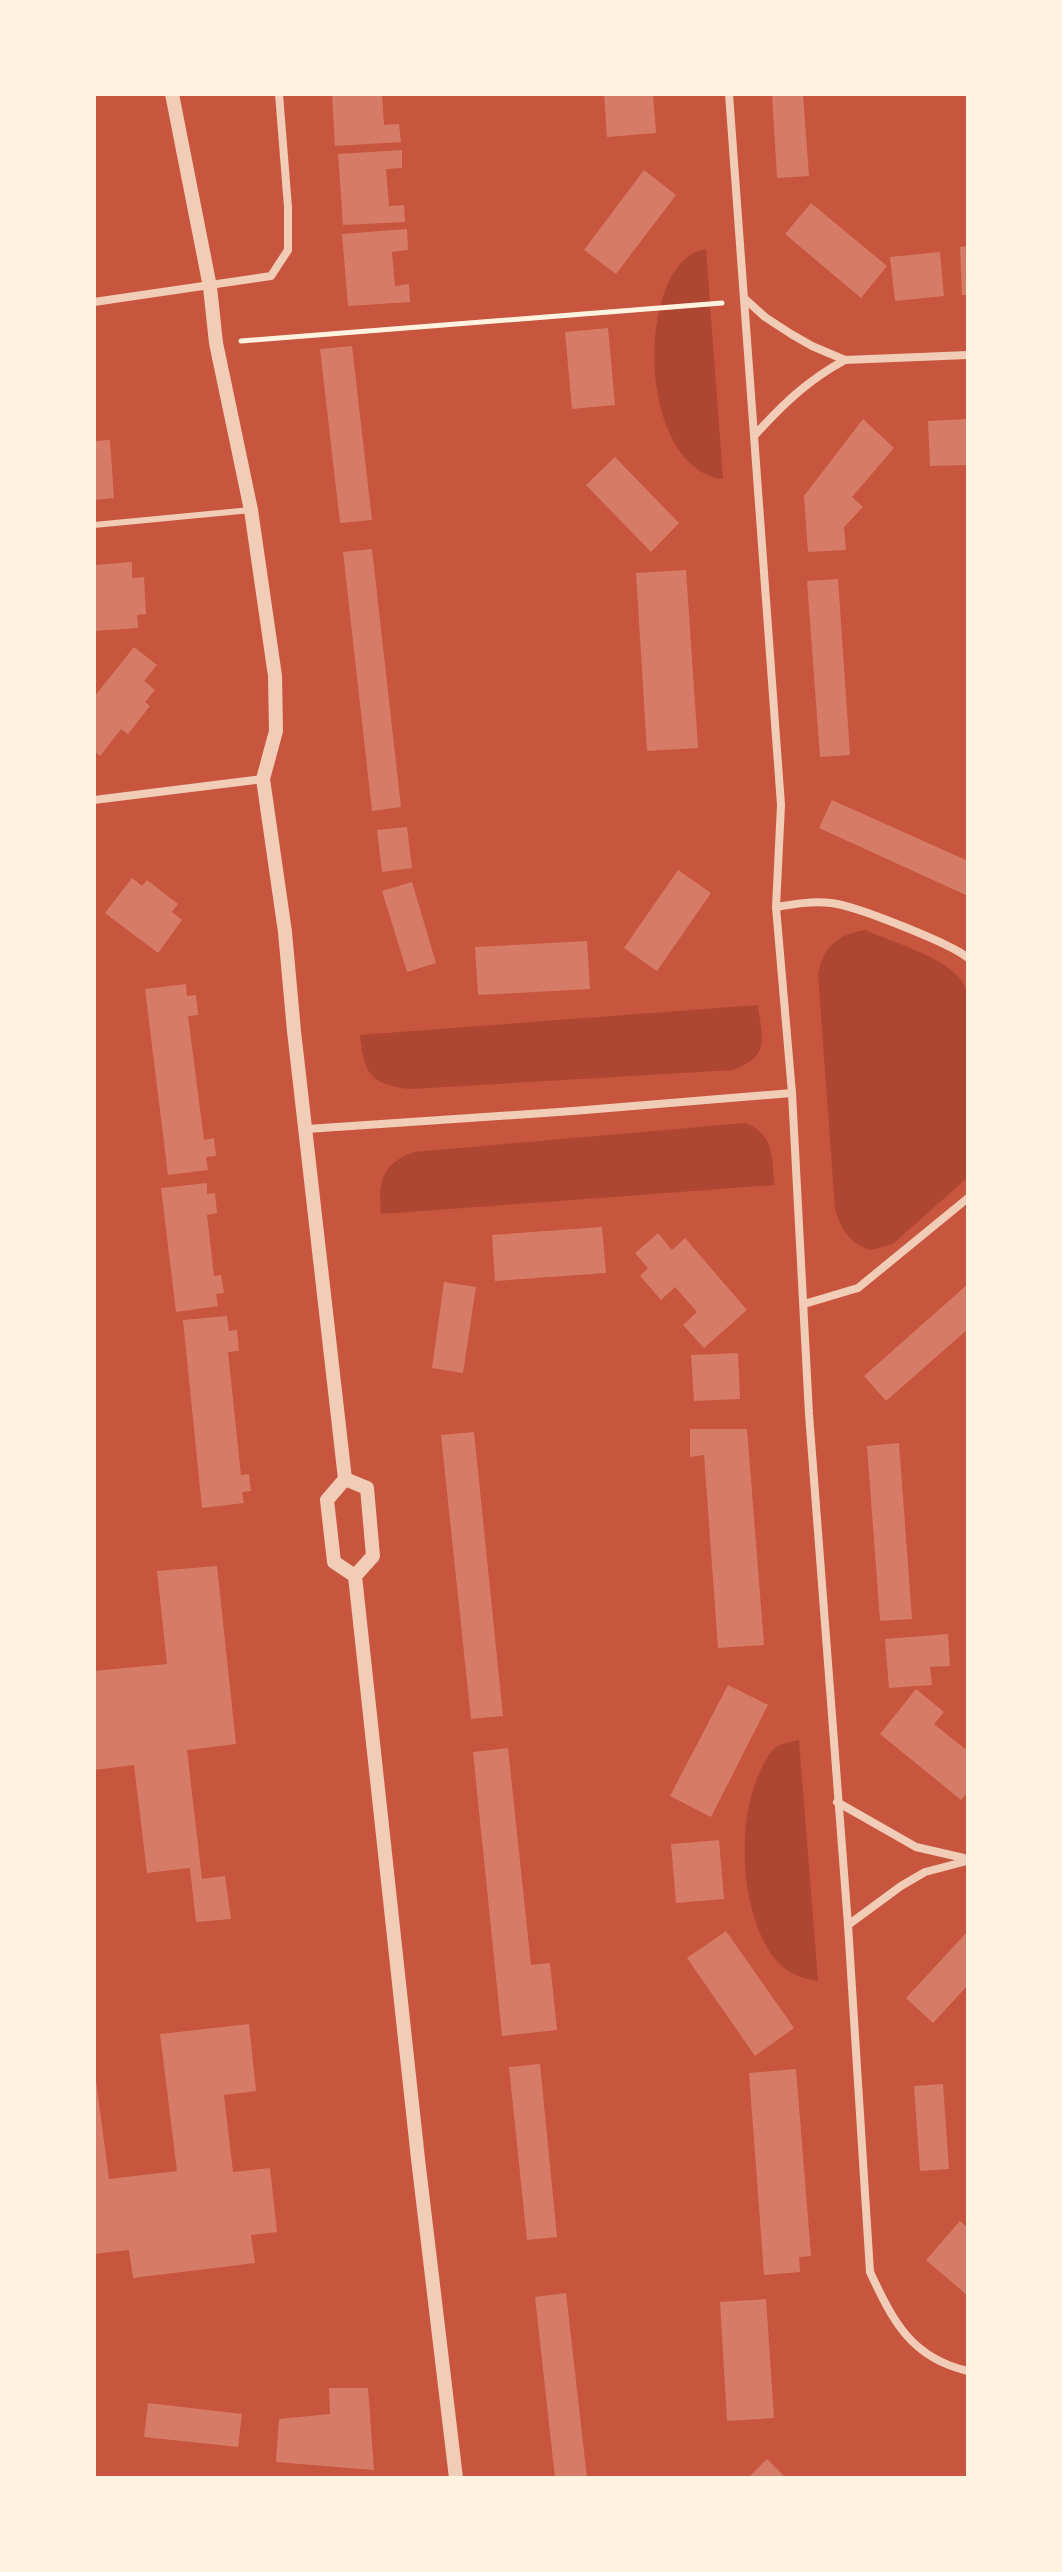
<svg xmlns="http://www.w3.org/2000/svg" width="1062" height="2572" font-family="Lato,sans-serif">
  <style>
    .green { fill: #ae4732 }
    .building { fill: #d67c66 }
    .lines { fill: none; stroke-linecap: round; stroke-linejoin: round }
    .path { stroke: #fff3e0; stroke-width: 5 }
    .service { stroke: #f1ccb7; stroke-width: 6 }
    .minor { stroke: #f1ccb7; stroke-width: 8 }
    .tertiary { stroke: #f1ccb7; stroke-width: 14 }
  </style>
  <rect width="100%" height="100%" fill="#c8553d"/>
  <g class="green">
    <path d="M706,249L723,479C634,468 635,259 706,249Z"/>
    <path d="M865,930C892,942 945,957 962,981C967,988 967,999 968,1007V1177L893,1244L871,1250C850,1244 841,1229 835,1209L818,974C824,946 837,935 865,930Z"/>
    <path d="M758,1005C762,1039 771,1056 733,1070L411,1089C370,1085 364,1074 360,1035Z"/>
    <path d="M745,1123C775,1134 772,1158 774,1185L381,1214C378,1182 381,1164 414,1152Z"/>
    <path d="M799,1740L818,1981C800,1978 786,1973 775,1959C740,1915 736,1824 759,1774C763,1765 768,1754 775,1748C781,1743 791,1742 799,1740Z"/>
  </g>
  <g class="building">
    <path d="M332,94H382L384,125L399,124L401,142L335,146Z"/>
    <path d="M604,94H653L656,133L607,137Z"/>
    <path d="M772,94H803L809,176L777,178Z"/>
    <path d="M402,150V168L386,169L389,206L404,205L405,222L343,225L338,154Z"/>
    <path d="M644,170L676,195L616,274L584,250Z"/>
    <path d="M811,203L887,266L861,298L785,234Z"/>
    <path d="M407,229L408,250L392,252L395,286L409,284L410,302L348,306L342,234Z"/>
    <path d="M968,246V295H962L960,247Z"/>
    <path d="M940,252L944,296L895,301L890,257Z"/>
    <path d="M608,328L615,405L572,409L565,332Z"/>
    <path d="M352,346L372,520L340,523L320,349Z"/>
    <path d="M863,419L894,448L852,497L863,507L844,527L846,550L808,552L804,496Z"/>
    <path d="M968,419V465L930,466L928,421Z"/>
    <path d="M110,440L114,498L94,500V441Z"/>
    <path d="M615,457L679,523L651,552L586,485Z"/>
    <path d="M372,549L401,807L372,811L343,552Z"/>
    <path d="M132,562V578L144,577L146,614L137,615L138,628L95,631L94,565Z"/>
    <path d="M686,570L698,748L647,751L636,573Z"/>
    <path d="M838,579L850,755L820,757L807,581Z"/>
    <path d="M134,647L157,665L144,681L155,690L145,702L150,706L128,734L121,729L100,756L94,751V697Z"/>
    <path d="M832,800L968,861V896L819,828Z"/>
    <path d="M407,827L412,868L382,872L377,830Z"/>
    <path d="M678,870L711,893L657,971L624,948Z"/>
    <path d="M132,878L142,886L147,880L178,904L172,912L182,920L158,953L105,913Z"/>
    <path d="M412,882L436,963L407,972L382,891Z"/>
    <path d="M587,941L590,989L478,995L475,947Z"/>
    <path d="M186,984L187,996L196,995L198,1015L188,1016L204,1140L214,1138L216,1156L206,1157L208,1170L168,1175L145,989Z"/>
    <path d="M207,1183V1194L215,1193L217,1213L207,1215L214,1276L221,1275L224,1293L216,1294L218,1306L176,1312L161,1188Z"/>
    <path d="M602,1227L606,1273L495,1281L492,1235Z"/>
    <path d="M658,1233L672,1250L685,1238L747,1310L704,1348L683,1325L697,1312L675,1287L661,1300L640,1276L648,1268L635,1253Z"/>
    <path d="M444,1282L476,1287L463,1373L432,1368Z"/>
    <path d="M968,1284V1329L886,1401L864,1376Z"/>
    <path d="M227,1316L229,1331L237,1330L239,1351L228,1352L241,1475L249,1474L251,1491L242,1492L244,1503L202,1508L183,1320Z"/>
    <path d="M738,1353L740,1399L694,1401L691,1355Z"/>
    <path d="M690,1429H747L764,1645L718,1648L704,1455L690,1457Z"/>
    <path d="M474,1432L503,1716L471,1719L441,1435Z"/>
    <path d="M899,1443L912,1619L880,1621L867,1446Z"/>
    <path d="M217,1566L236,1744L187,1750L202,1879L225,1876L231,1919L196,1922L190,1868L147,1873L134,1765L94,1770V1671L167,1664L157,1571Z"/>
    <path d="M948,1634L950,1666L930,1667L932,1685L889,1688L885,1639Z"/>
    <path d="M728,1685L768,1705L711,1817L670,1796Z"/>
    <path d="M916,1689L944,1712L934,1724L965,1749L968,1745V1792L961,1800L880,1734Z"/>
    <path d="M508,1748L531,1965L550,1963L557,2030L502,2036L473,1752Z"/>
    <path d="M719,1840L724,1899L676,1903L671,1844Z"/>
    <path d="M726,1931L794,2028L755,2056L687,1958Z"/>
    <path d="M968,1931V1985L933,2023L906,1998Z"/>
    <path d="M249,2024L256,2091L224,2095L233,2172L270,2168L277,2232L251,2235L255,2263L133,2278L129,2250L94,2254V2066L109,2179L177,2171L160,2034Z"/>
    <path d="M540,2064L557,2237L527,2240L509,2067Z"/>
    <path d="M796,2069L811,2256L799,2257L800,2272L764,2275L749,2073Z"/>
    <path d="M943,2084L949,2169L920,2171L914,2086Z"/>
    <path d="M960,2221L968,2228V2296L926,2260Z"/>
    <path d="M566,2293L587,2478H555L535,2297Z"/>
    <path d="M766,2299L774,2418L727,2421L720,2302Z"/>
    <path d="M329,2388H368L374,2470L276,2462L279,2419L330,2414Z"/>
    <path d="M148,2403L242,2414L238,2447L144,2437Z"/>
    <path d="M767,2459L786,2478H748Z"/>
  </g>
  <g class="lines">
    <path class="path" d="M241,341L722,303"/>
    <path class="service" d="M94,525L251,510"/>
    <g class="minor">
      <path d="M729,94L781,805L776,907L792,1093L809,1414L848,1925L870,2272C893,2321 911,2358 968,2371"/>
      <path d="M745,299L765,317L791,334L812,346L845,360L968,355"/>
      <path d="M94,302L271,276L288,250V207L279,94"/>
      <path d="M755,435C783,404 808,380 845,360"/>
      <path d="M94,800L263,779"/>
      <path d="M776,907C794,904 812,901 831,903C854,905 952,944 968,958"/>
      <path d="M307,1129L573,1111L792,1093"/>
      <path d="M804,1304L858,1288L968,1198"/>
      <path d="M837,1802L916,1847L968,1859"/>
      <path d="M848,1925L901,1886L925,1872L967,1861"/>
    </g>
    <g class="tertiary">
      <path d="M172,94L210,287L216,343L251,510L275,676L276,731L263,779L285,932L294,1031L345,1479L327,1500L334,1562L355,1576"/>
      <path d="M345,1479L367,1488L373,1556L355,1576L418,2159L456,2478"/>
    </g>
  </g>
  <rect width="1062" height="2572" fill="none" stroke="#fff3e0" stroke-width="192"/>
</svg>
